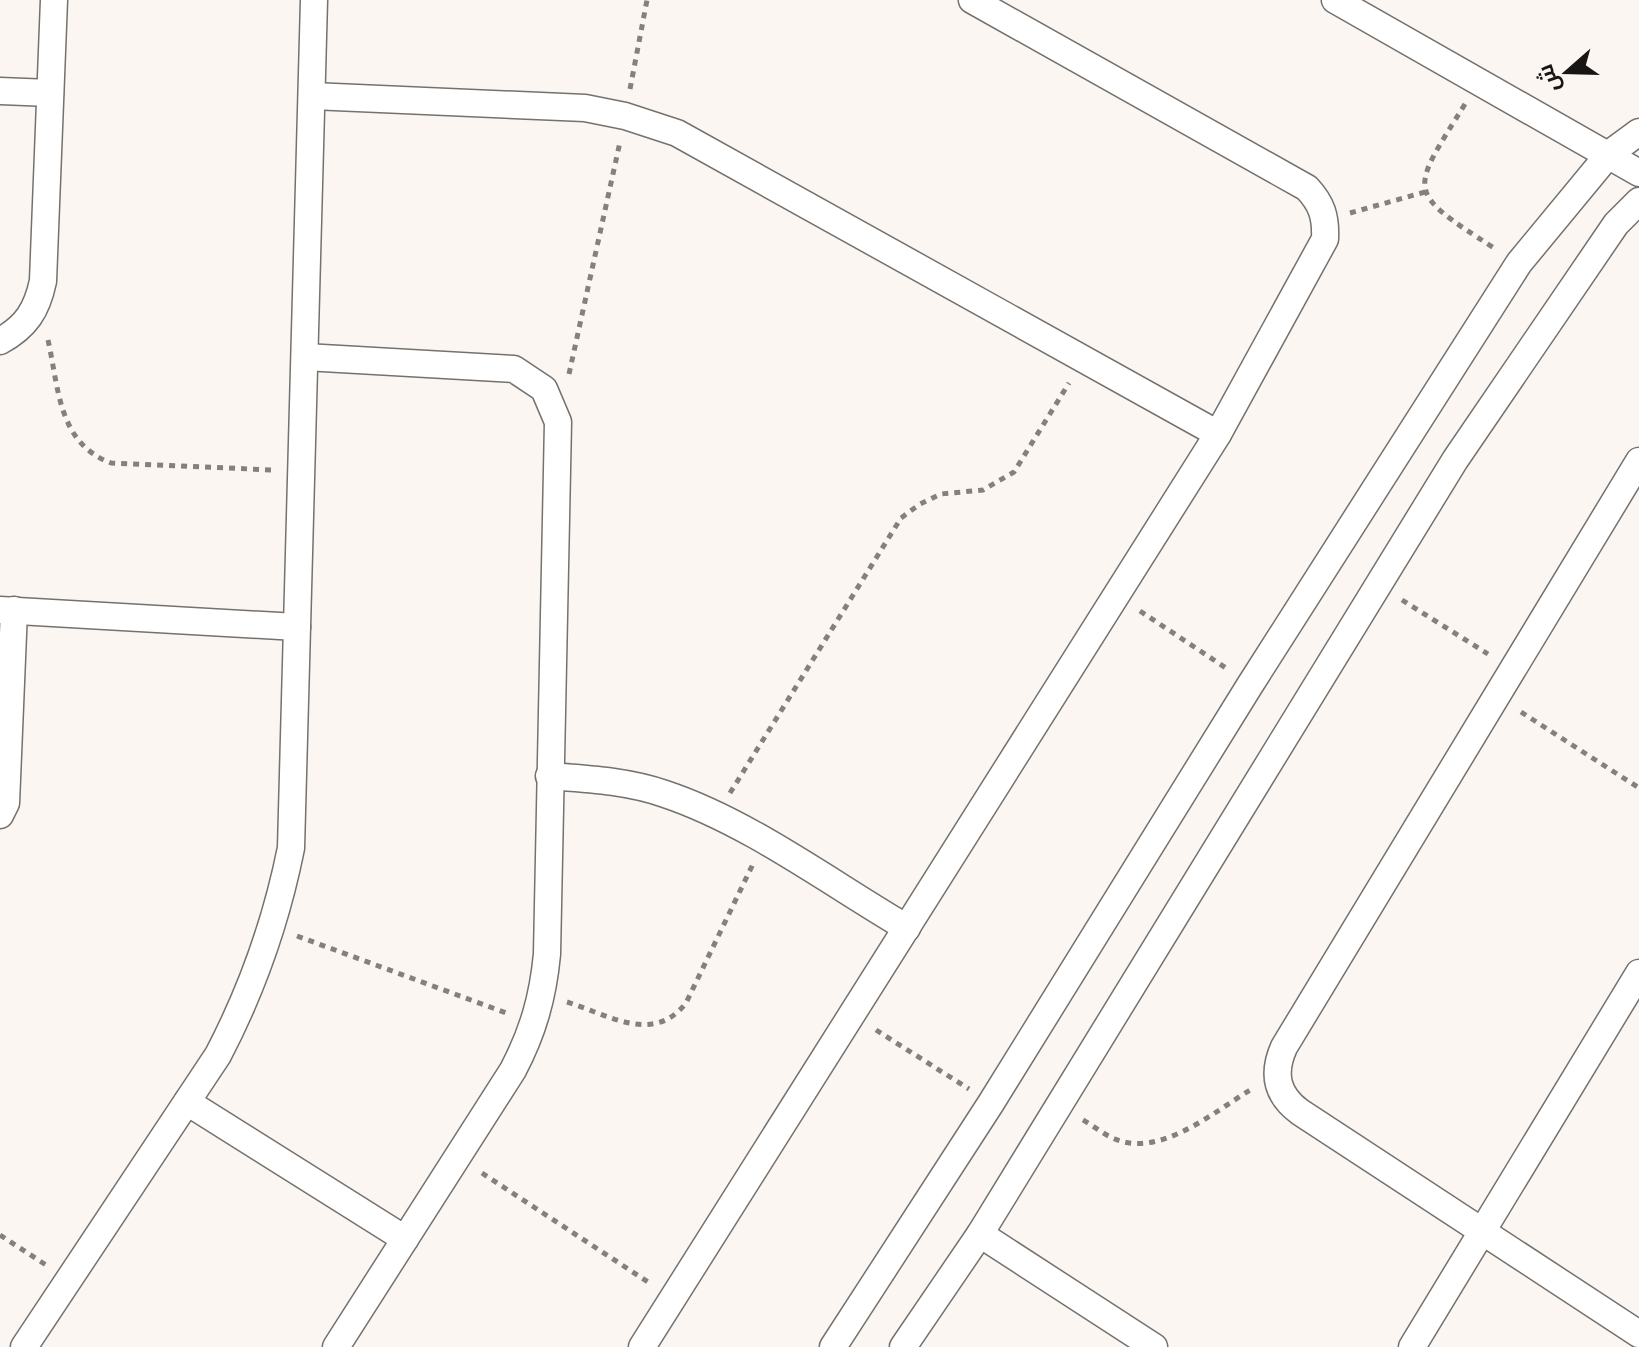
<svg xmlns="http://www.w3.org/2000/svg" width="1639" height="1347" font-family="'Libre Baskerville',Cairo,serif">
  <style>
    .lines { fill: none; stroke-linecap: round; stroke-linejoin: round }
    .minor-casing { stroke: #75716d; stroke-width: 29 }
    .path { stroke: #83807d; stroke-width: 5; stroke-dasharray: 6 6; stroke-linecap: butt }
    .minor { stroke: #fff; stroke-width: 26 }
  </style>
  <rect width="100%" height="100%" fill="#fbf6f1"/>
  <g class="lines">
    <g class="minor-casing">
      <g id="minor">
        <path d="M1335,0L1639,173"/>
        <path d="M0,91L50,93"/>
        <path d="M312,96L585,108L625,116L677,133L1218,434"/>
        <path d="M0,341C26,327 37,310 43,281L54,0"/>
        <path d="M305,357L514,369L544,389L558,422L547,954C543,997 533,1032 513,1070L336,1347"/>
        <path d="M1639,461L1284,1047C1272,1074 1277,1095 1300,1112L1639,1334"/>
        <path d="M0,610L297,627"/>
        <path d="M549,776C588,779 628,781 665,794C749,822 830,883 907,928"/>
        <path d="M0,815L6,803L14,610"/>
        <path d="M187,1102L405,1239"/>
        <path d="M980,1234L1154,1347"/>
        <path d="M24,1347L218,1055C253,988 276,923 291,848L314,0"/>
        <path d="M642,1347L1218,434L1325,239C1326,217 1322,204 1307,188L972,0"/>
        <path d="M833,1347L991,1103L1250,685L1519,263L1609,154L1639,132"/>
        <path d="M903,1347L980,1234L1455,460L1616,224L1639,201"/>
        <path d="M1412,1347L1639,973"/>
      </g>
    </g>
    <g class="path">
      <path d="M630,89L647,0"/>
      <path d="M1465,104C1410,193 1404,190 1494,248"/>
      <path d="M1350,213L1425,192"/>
      <path d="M48,340C59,389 58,443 111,463L273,470"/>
      <path d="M569,374L620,142"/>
      <path d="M1402,600L1488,654"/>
      <path d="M1140,611L1229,670"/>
      <path d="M1521,712L1639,788"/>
      <path d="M730,793L901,518L920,504L941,494L983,490L1014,472L1069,383"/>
      <path d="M297,936L509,1014"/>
      <path d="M567,1002C609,1015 653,1045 686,1003L753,864"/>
      <path d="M876,1030L969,1089"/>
      <path d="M1083,1120C1094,1126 1104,1135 1115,1139C1160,1158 1214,1112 1250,1090"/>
      <path d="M482,1173L651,1284"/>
      <path d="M0,1235L46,1265"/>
    </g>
    <use href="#minor" class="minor"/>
  </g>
  <g transform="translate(1567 72) rotate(250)" stroke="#fbf6f1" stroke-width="6" paint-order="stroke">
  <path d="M0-6L14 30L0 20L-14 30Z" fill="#181615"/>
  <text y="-12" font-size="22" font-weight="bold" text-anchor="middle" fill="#181615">ش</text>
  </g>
</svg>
